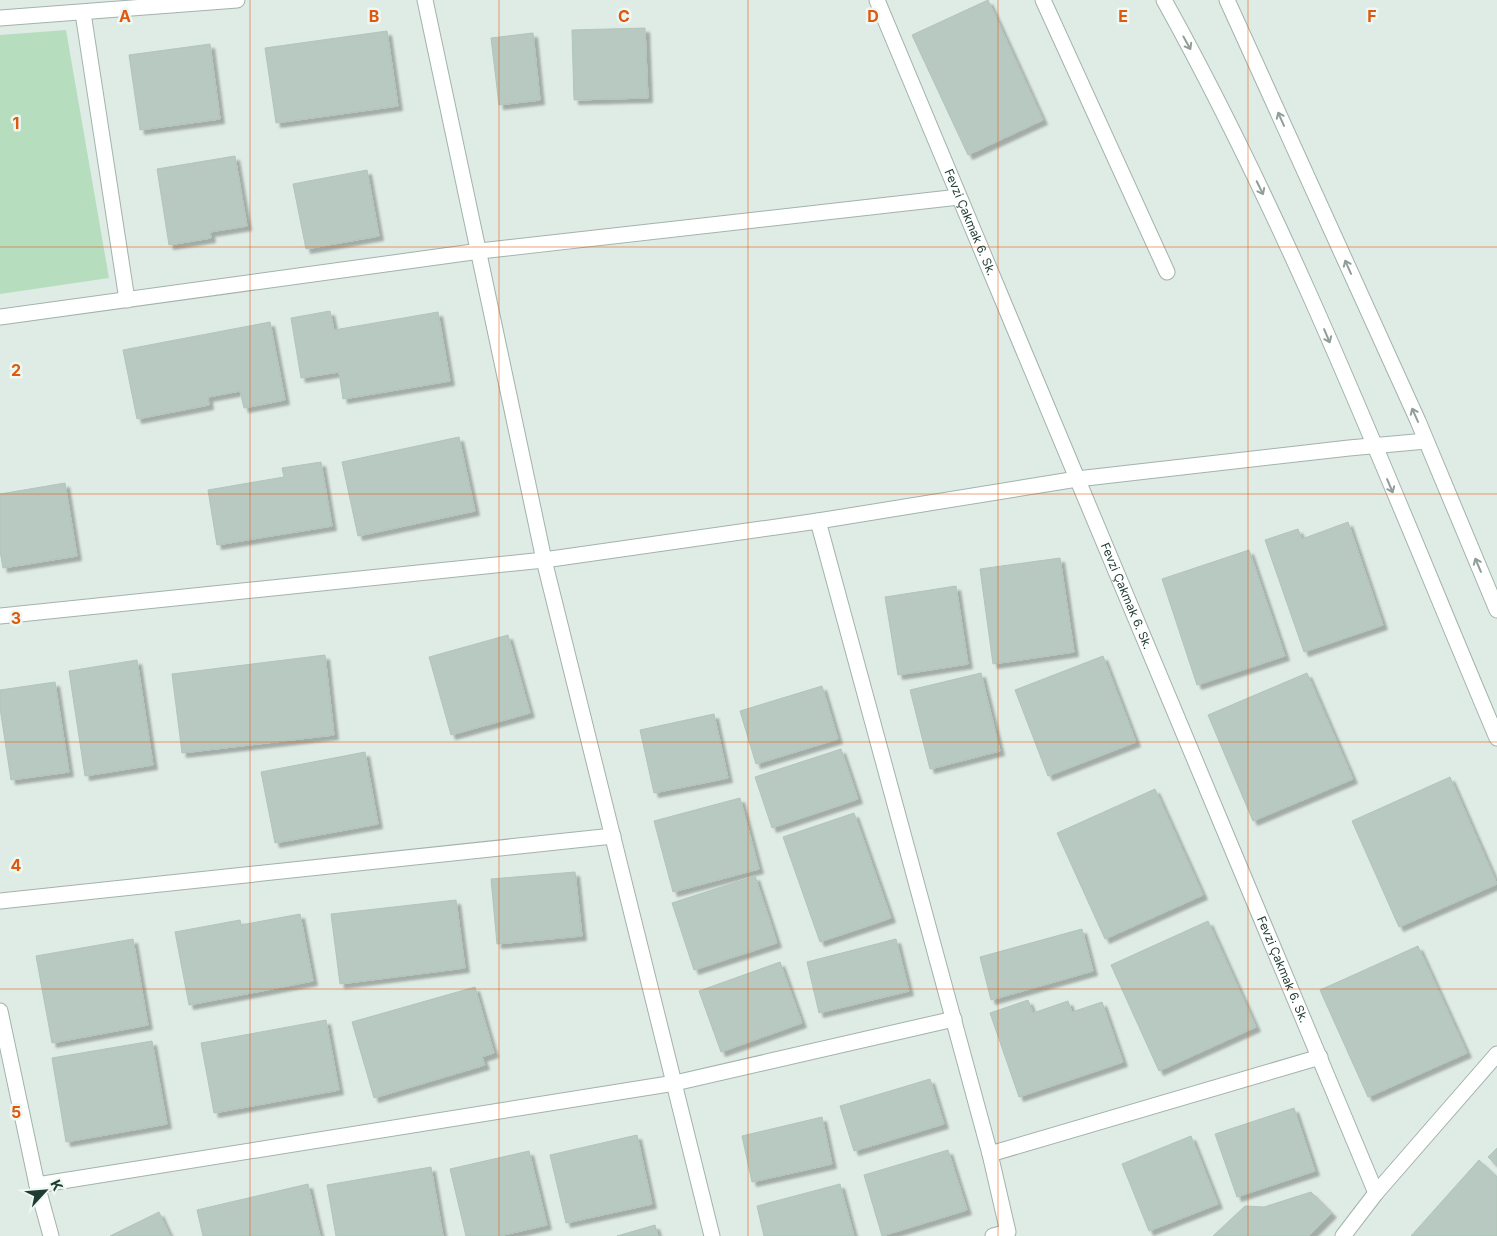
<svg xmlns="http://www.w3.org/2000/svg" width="1497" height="1236" font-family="Inter,sans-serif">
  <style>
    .green { fill: #b6debe }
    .building { fill: #b7c9c0; stroke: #b1c5bb; filter: url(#shadow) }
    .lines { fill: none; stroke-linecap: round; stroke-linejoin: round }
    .service-casing { stroke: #a2b3ac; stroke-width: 17 }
    .minor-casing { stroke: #a2b3ac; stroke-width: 17 }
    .tertiary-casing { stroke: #a2b3ac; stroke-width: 17 }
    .service { stroke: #fff; stroke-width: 15 }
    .minor { stroke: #fff; stroke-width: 15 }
    .tertiary { stroke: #fff; stroke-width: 15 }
    .oneway { stroke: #8f9e98 }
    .grid { fill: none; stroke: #de580e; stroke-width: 1; stroke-opacity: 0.55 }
    .labels { text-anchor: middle; stroke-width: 5; stroke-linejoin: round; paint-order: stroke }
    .street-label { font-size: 12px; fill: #1f3c32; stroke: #eff7f3 }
    .grid-label { font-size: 16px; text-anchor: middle; font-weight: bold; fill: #de580e; stroke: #eff7f3; stroke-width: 5; stroke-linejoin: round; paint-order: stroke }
  </style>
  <defs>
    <filter id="shadow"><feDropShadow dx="4.5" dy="4.5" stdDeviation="1" flood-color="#0004"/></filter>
  </defs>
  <rect width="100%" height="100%" fill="#dfebe5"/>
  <path class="green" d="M66,30L109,278L0,294V35Z"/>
  <g class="building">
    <path d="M988,0L1043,120L968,155L912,35Z"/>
    <path d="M645,28L648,98L574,100L572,30Z"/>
    <path d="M387,31L398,106L276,123L265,48Z"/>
    <path d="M533,33L540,100L499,105L491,38Z"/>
    <path d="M210,44L220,119L140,130L129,55Z"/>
    <path d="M235,156L247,226L210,232L211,238L169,245L157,169Z"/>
    <path d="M367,170L379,236L306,249L293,184Z"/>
    <path d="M330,311L334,330L438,312L450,381L343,399L339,372L301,378L291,318Z"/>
    <path d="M270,322L285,400L244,408L240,391L208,397L209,405L137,419L123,350Z"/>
    <path d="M459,437L475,511L358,536L342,462Z"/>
    <path d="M321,462L332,526L217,545L208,490L284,477L282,468Z"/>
    <path d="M65,483L77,556L3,568L0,551V494Z"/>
    <path d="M1348,522L1383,625L1304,652L1265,540L1298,529L1302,539Z"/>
    <path d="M1249,550L1285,656L1197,685L1162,579Z"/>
    <path d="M1060,558L1074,652L993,664L980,569Z"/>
    <path d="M956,586L968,664L898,675L885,597Z"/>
    <path d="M508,635L530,713L451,735L429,657Z"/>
    <path d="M325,655L334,735L182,753L172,674Z"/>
    <path d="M1103,656L1136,742L1048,776L1015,690Z"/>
    <path d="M137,660L153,765L85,776L69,671Z"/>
    <path d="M981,673L1000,751L930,769L910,690Z"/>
    <path d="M1307,673L1353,779L1253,821L1208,715Z"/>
    <path d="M55,682L69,772L11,780L0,708V690Z"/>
    <path d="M822,686L838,739L756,764L740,711Z"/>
    <path d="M714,714L728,778L654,793L640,730Z"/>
    <path d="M841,749L858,799L772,828L755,777Z"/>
    <path d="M365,752L378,824L275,843L261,772Z"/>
    <path d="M1450,777L1497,884L1399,927L1352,821Z"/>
    <path d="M1155,789L1203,895L1105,939L1057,833Z"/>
    <path d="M740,798L759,869L673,892L654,821Z"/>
    <path d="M854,813L891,918L820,942L783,837Z"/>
    <path d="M575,872L582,936L497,944L491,879Z"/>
    <path d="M755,876L777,943L694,970L672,903Z"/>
    <path d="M456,900L465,968L340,984L331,914Z"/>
    <path d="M300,914L313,981L189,1005L175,932L240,920L241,925Z"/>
    <path d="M1208,921L1256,1027L1159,1071L1111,965Z"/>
    <path d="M1082,929L1093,971L991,1000L980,957Z"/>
    <path d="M133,939L148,1025L52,1043L36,956Z"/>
    <path d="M896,939L909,991L819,1013L807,962Z"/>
    <path d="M1418,946L1467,1053L1368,1097L1320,990Z"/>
    <path d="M780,962L802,1023L721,1052L699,991Z"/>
    <path d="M475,987L494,1053L482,1057L485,1065L374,1098L352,1022Z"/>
    <path d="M1028,1000L1033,1013L1068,1001L1072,1012L1102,1002L1123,1062L1019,1097L990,1013Z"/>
    <path d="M326,1020L339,1090L214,1113L201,1043Z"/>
    <path d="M152,1041L167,1124L66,1142L52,1058Z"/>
    <path d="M930,1079L944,1124L854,1151L840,1106Z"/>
    <path d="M1294,1108L1315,1171L1237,1197L1215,1134Z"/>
    <path d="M822,1117L832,1164L752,1182L742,1136Z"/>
    <path d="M637,1135L652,1204L566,1223L550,1155Z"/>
    <path d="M1191,1136L1218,1204L1149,1231L1122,1164Z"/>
    <path d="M1497,1148V1166L1488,1157Z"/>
    <path d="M948,1150L967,1210L882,1236L864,1175Z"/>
    <path d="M529,1151L547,1225L499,1236H466L450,1169Z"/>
    <path d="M1479,1160L1497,1177V1236H1411Z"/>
    <path d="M431,1167L443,1236H336L327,1185Z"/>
    <path d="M308,1184L320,1236H203L197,1210Z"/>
    <path d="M840,1184L854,1236H764L757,1206Z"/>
    <path d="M1311,1192L1332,1213L1309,1236H1213L1245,1206L1264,1207Z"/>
    <path d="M159,1212L170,1236H110Z"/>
    <path d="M655,1225L658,1236H617Z"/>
  </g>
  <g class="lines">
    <g class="service-casing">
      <path id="service" d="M1043,0L1167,272"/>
    </g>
    <g class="minor-casing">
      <g id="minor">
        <path id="s1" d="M877,0L1376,1193"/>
        <path d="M83,13L127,300"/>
        <path d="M0,18L237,0"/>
        <path d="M0,317L480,251L959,197"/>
        <path d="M818,521L990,1154L1008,1232L993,1236"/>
        <path d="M0,901L613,836"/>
        <path d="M0,1011L37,1185L675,1083L954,1019"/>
        <path d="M990,1154L1320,1057"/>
        <path d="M37,1185L51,1236"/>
        <path d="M1343,1236L1376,1193L1497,1054"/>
      </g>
    </g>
    <g class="tertiary-casing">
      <g id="tertiary">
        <path d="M425,0L544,560L712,1236"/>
        <path d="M1164,0C1295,236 1392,490 1497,738"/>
        <path d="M1227,0L1418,421L1497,610"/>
        <path d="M0,616L544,560L818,521L1077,479L1349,448L1426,441"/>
      </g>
    </g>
    <use href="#service" class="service"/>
    <use href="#minor" class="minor"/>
    <use href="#tertiary" class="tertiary"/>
  </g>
  <defs><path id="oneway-shaft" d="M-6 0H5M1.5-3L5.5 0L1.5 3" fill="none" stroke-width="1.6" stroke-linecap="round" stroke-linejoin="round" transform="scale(1.25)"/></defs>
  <g class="oneway">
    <use href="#oneway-shaft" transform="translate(1187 43) rotate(61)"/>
    <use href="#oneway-shaft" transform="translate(1281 119) rotate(-114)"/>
    <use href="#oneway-shaft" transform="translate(1260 188) rotate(64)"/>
    <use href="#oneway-shaft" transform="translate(1348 267) rotate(-114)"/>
    <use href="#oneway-shaft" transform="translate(1327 336) rotate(67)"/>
    <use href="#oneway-shaft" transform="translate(1415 415) rotate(-114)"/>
    <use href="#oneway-shaft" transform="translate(1390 486) rotate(67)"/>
    <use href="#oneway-shaft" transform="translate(1478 565) rotate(-113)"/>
  </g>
  <path class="grid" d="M250,0V1236M499,0V1236M748,0V1236M998,0V1236M1248,0V1236M0,247H1497M0,494H1497M0,742H1497M0,989H1497"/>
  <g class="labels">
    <g class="street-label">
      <text dy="4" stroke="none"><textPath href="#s1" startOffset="241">Fevzi Çakmak 6. Sk.</textPath></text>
      <text dy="4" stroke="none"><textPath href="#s1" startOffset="646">Fevzi Çakmak 6. Sk.</textPath></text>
      <text dy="4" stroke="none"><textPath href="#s1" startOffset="1051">Fevzi Çakmak 6. Sk.</textPath></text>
    </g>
  </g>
  <g class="grid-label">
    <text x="125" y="22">A</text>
    <text x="374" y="22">B</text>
    <text x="624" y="22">C</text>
    <text x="873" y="22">D</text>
    <text x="1123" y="22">E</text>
    <text x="1372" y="22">F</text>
    <text x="16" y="129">1</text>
    <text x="16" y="376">2</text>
    <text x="16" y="624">3</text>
    <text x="16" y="871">4</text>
    <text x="16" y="1118">5</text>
  </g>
  <g transform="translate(45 1191) rotate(64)" stroke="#eff7f3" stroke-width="4" paint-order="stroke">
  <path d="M0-4L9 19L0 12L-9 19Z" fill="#1f3c32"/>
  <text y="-8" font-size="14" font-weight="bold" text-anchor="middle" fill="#1f3c32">K</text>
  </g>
</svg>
